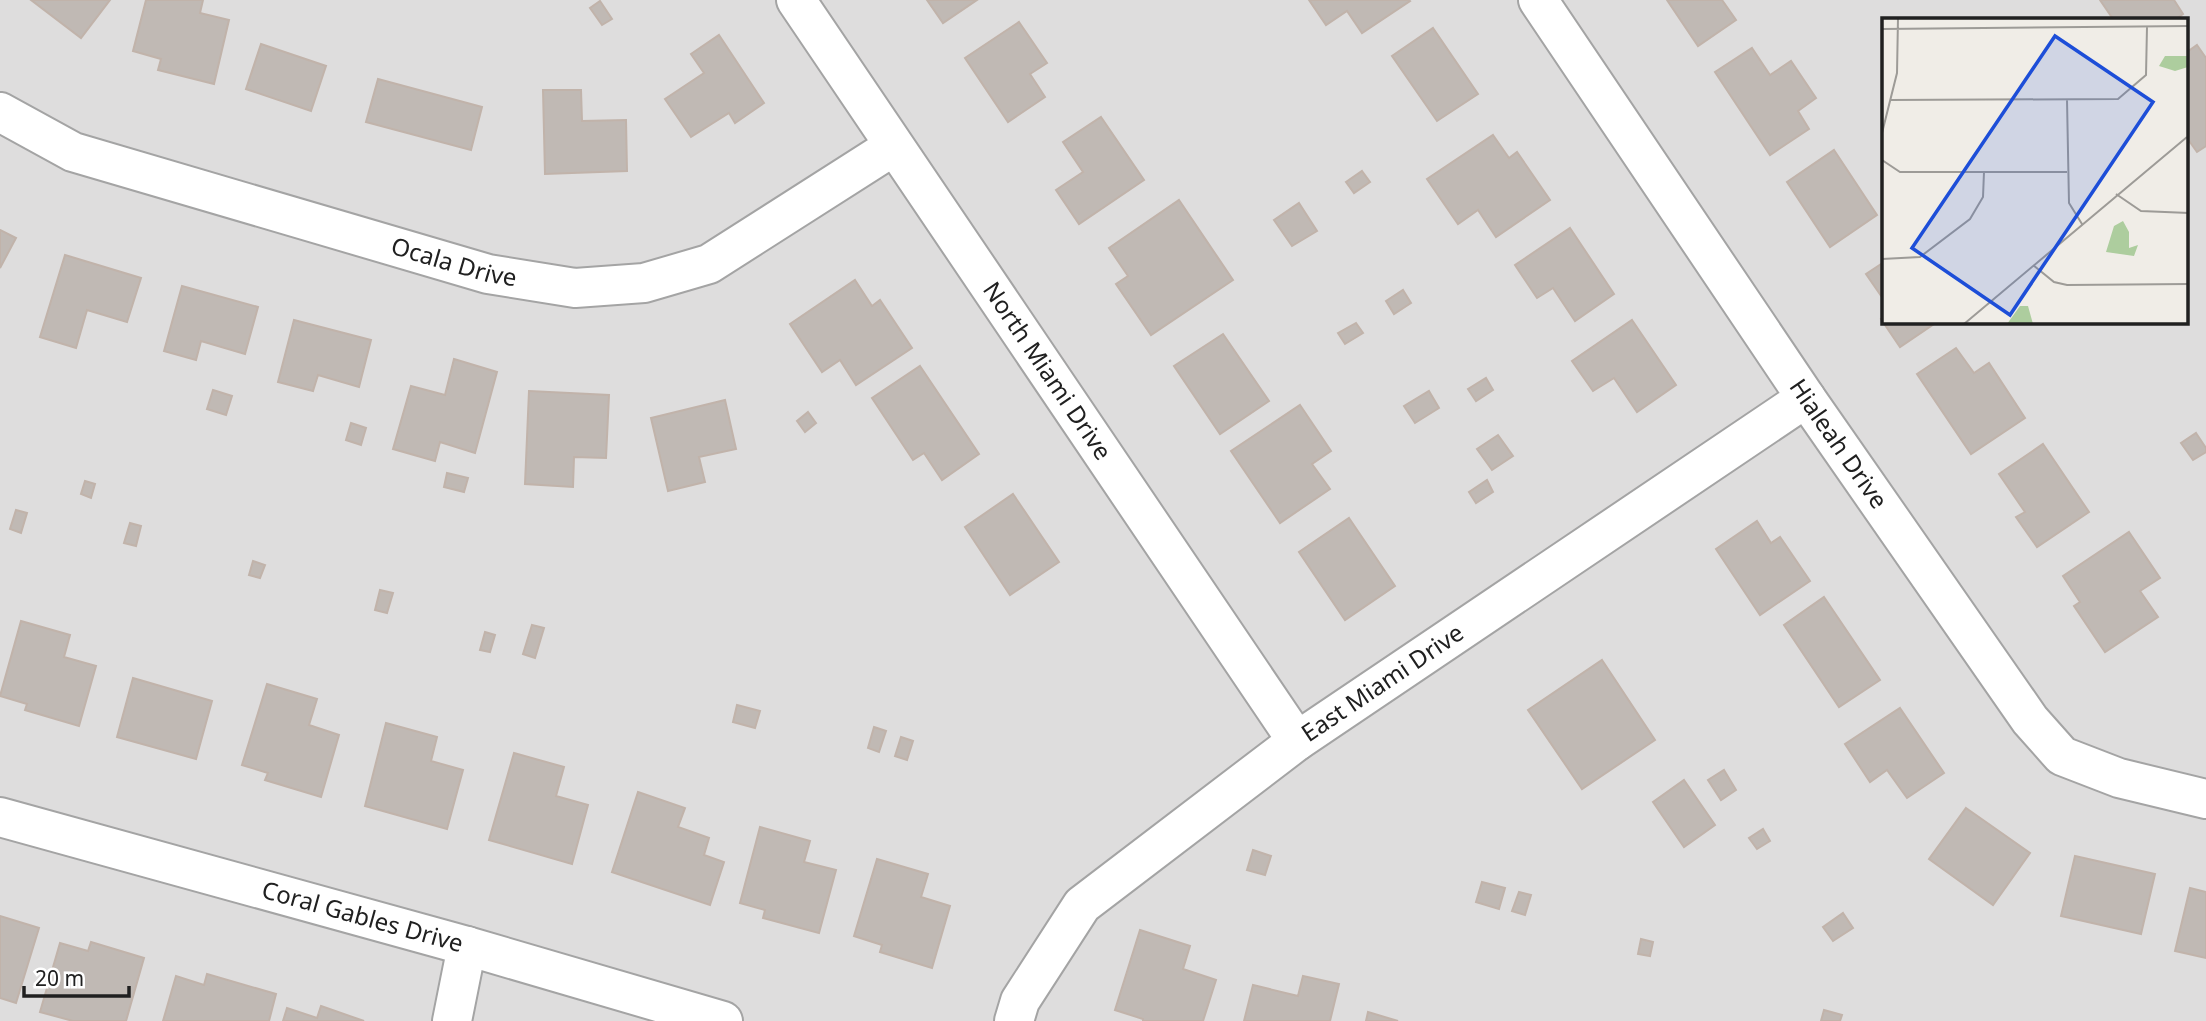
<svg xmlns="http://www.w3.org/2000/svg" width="2206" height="1021" font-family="'Noto Sans',sans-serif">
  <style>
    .residential { fill: #dedddd; fill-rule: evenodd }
    .building { fill: #c0b9b4; stroke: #c1b3aa; stroke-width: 2 }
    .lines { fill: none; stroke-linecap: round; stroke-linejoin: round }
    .minor-casing { stroke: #a4a4a4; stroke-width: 42 }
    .minor { stroke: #fff; stroke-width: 38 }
    .labels { text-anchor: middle; stroke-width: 5; stroke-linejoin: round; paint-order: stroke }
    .street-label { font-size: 24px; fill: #202020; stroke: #fff }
    .inset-road { fill: none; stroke: #9d9b97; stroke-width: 2 }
    .view { fill: #1d4ed8; fill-opacity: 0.15; stroke: #1d4ed8; stroke-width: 3.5 }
    .inset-edge { fill: none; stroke: #202020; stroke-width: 3.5 }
  </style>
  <rect width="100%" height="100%" fill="#f0ede7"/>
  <path class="residential" d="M0,0H2206V1021H0ZM1884,19H2187V322H1884Z"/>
  <g class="building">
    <path d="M31,0H110L81,38Z"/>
    <path d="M146,0H203L200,13L229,20L214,84L158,70L161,59L133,51Z"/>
    <path d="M927,0H977L943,23Z"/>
    <path d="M1309,0H1409L1410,1L1362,33L1347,11L1326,25Z"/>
    <path d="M1667,0H1722L1736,20L1698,46Z"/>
    <path d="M2100,0H2174L2183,14L2176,19H2113Z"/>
    <path d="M600,1L612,19L602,25L590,8Z"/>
    <path d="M1019,22L1047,63L1030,74L1045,97L1008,122L965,58Z"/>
    <path d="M1433,28L1478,94L1437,121L1392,56Z"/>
    <path d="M719,35L764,103L735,123L729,113L691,137L665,99L704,73L691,54Z"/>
    <path d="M261,44L326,66L311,111L246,89Z"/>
    <path d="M2197,45L2206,58V146L2197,152L2187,138V52Z"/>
    <path d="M1752,48L1770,75L1791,61L1816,98L1798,111L1809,129L1770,155L1715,72Z"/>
    <path d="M378,79L482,107L471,150L366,122Z"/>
    <path d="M543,90H581L582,121L626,120L627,171L545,174Z"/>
    <path d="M1101,117L1144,180L1079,224L1056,190L1083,172L1063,142Z"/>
    <path d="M1493,135L1509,158L1517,152L1550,200L1496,237L1478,210L1458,224L1427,179Z"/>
    <path d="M1834,150L1877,215L1830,247L1787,182Z"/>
    <path d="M1362,171L1370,182L1354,193L1346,182Z"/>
    <path d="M1179,200L1233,280L1151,335L1116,284L1128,276L1109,248Z"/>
    <path d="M1299,203L1317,231L1292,246L1274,220Z"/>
    <path d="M1570,228L1614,294L1575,321L1553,288L1537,298L1515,265Z"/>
    <path d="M0,230L16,238L0,268Z"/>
    <path d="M65,255L141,278L127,322L87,310L76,348L40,337Z"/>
    <path d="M1884,262V300L1866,274Z"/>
    <path d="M855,280L872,306L880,300L912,348L856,385L840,360L822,372L790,324Z"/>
    <path d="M182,286L258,307L245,354L201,341L196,360L164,351Z"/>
    <path d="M1403,290L1411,303L1394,314L1386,301Z"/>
    <path d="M1884,317V322H1937L1900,347L1881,319Z"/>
    <path d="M294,320L371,340L359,387L318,375L313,391L278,382Z"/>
    <path d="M1632,320L1676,385L1637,412L1614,378L1593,391L1572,361Z"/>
    <path d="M1356,323L1363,333L1345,344L1338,333Z"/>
    <path d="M1223,334L1269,401L1220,434L1174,366Z"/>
    <path d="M1956,348L1974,373L1989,363L2025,418L1971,454L1917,374Z"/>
    <path d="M454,359L497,372L475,453L440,442L435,461L393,449L411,386L445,395Z"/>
    <path d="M920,366L979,454L942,480L924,453L913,460L872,398Z"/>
    <path d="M1486,378L1493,390L1476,401L1468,389Z"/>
    <path d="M213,390L232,396L226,415L207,409Z"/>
    <path d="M529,391L609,395L606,458L574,457L573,487L525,484Z"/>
    <path d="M1429,391L1439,408L1415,423L1404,406Z"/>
    <path d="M725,400L736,449L699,457L705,482L668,491L651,418Z"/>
    <path d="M1300,405L1331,451L1312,464L1330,489L1280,523L1231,451Z"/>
    <path d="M808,412L816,423L805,432L797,421Z"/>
    <path d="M351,423L366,428L361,445L346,440Z"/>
    <path d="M2196,433L2206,448V452L2193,460L2181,443Z"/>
    <path d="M1498,435L1513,456L1492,470L1477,449Z"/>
    <path d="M2043,444L2089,512L2037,547L2016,517L2025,512L1999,474Z"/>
    <path d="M447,473L468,478L464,492L444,487Z"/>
    <path d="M1487,480L1493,492L1476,503L1469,492Z"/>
    <path d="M85,481L95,484L91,498L81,494Z"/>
    <path d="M1013,494L1059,562L1010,595L965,527Z"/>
    <path d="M16,510L27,513L21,533L10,529Z"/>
    <path d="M1349,518L1395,586L1345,620L1299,552Z"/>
    <path d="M1757,521L1771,543L1780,537L1810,581L1760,615L1716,549Z"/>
    <path d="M130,523L141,526L136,546L124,543Z"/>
    <path d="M2129,532L2160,578L2140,591L2158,617L2105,652L2074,606L2080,602L2063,576Z"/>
    <path d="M253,561L265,565L260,578L249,575Z"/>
    <path d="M380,590L393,593L387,613L375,610Z"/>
    <path d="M1824,597L1880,680L1839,707L1784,625Z"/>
    <path d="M21,621L70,635L64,657L96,666L79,726L25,710L27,704L0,696Z"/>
    <path d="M532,625L544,628L535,658L523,654Z"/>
    <path d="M485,632L495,635L490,652L480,650Z"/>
    <path d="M1602,660L1655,740L1582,789L1528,710Z"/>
    <path d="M133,678L212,701L196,759L117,737Z"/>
    <path d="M267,684L317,699L309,725L339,735L321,797L265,780L268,773L242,765Z"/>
    <path d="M737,705L760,711L755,728L733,722Z"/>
    <path d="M1900,708L1944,773L1907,798L1887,770L1870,782L1845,744Z"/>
    <path d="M386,723L437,737L431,761L463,770L447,829L365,806Z"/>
    <path d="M874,727L886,731L879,752L868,748Z"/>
    <path d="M901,737L913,741L907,760L895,756Z"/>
    <path d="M514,753L564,767L556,796L588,805L572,864L489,840Z"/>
    <path d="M1724,770L1736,790L1721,800L1708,780Z"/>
    <path d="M1684,780L1715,825L1684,847L1653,802Z"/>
    <path d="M638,792L685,808L678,827L709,838L704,855L724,862L710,905L612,872Z"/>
    <path d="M1966,808L2030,853L1993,905L1929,859Z"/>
    <path d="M760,827L810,841L804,862L836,870L819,933L763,918L765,910L740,903Z"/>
    <path d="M1763,829L1770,841L1757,849L1749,838Z"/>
    <path d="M1253,850L1271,856L1265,875L1247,870Z"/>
    <path d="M2075,856L2155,874L2141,934L2061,916Z"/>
    <path d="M877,859L928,874L921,897L950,906L932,968L880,952L882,945L854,936Z"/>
    <path d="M1482,882L1505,888L1499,909L1476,902Z"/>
    <path d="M2190,888L2206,892V958L2175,951Z"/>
    <path d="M1519,892L1531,895L1525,915L1512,911Z"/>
    <path d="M1843,913L1853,928L1833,941L1823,927Z"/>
    <path d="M0,916L39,928L16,1003L0,998Z"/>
    <path d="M1140,930L1190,946L1183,969L1216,980L1203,1021H1143V1019L1115,1010Z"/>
    <path d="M1641,939L1653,942L1650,956L1638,954Z"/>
    <path d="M91,942L144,958L126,1021H73L40,1012L60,943L88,951Z"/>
    <path d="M207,974L276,994L269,1021H163L176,976L204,985Z"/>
    <path d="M1303,976L1339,984L1330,1021H1244L1253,985L1298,996Z"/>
    <path d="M321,1006L364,1021H283L287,1008L317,1018Z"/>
    <path d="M1824,1010L1842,1015L1840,1021H1821Z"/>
    <path d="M1368,1012L1398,1021H1366Z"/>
  </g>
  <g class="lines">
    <g class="minor-casing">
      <g id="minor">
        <path id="s1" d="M796,0L1297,741"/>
        <path id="s2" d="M1538,0L1806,398L2030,720L2062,756L2119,778L2206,799"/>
        <path id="s3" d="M0,112L73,152L488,274L575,288L644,283L709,264L894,146"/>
        <path id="s4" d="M0,817L467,946L723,1021"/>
        <path d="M452,1021L467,946"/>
        <path id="s5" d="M1014,1021L1020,1001L1082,905L1297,741L1806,398"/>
      </g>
    </g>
    <use href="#minor" class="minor"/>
  </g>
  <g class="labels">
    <g class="street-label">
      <text dy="8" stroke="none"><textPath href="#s3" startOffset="480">Ocala Drive</textPath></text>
      <text dy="8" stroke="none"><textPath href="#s1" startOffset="448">North Miami Drive</textPath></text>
      <text dy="8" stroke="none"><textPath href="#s2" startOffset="536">Hialeah Drive</textPath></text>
      <text dy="8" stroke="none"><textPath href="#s5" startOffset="509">East Miami Drive</textPath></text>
      <text dy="8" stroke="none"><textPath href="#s4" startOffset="376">Coral Gables Drive</textPath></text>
    </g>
  </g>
  <g transform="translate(1882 18)">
    <rect width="306" height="306" fill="#f0ede7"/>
    <path d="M283,38H306V49L293,53L277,48ZM241,203L247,214V230L256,227L252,238L224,234L232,208ZM138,288H146L151,306H125Z" fill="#adcd9e"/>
    <path class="inset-road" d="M0,11L307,8M8,82L236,81L264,57L265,9M185,82L187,185L200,206M0,115L15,55L16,0M0,142L18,154H185M234,176L259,193L307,195M0,241L38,239L88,201L101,179L102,154M151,247L172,264L185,267L307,266M82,306L305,119"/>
    <path class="view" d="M173,18L271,84L128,297L30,230Z"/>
    <rect width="306" height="306" class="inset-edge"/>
  </g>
  <path d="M24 986v10h105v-10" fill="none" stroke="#202020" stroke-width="3.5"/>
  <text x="35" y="986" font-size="21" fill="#202020" stroke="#ffffff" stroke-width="5" paint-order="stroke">20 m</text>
</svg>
